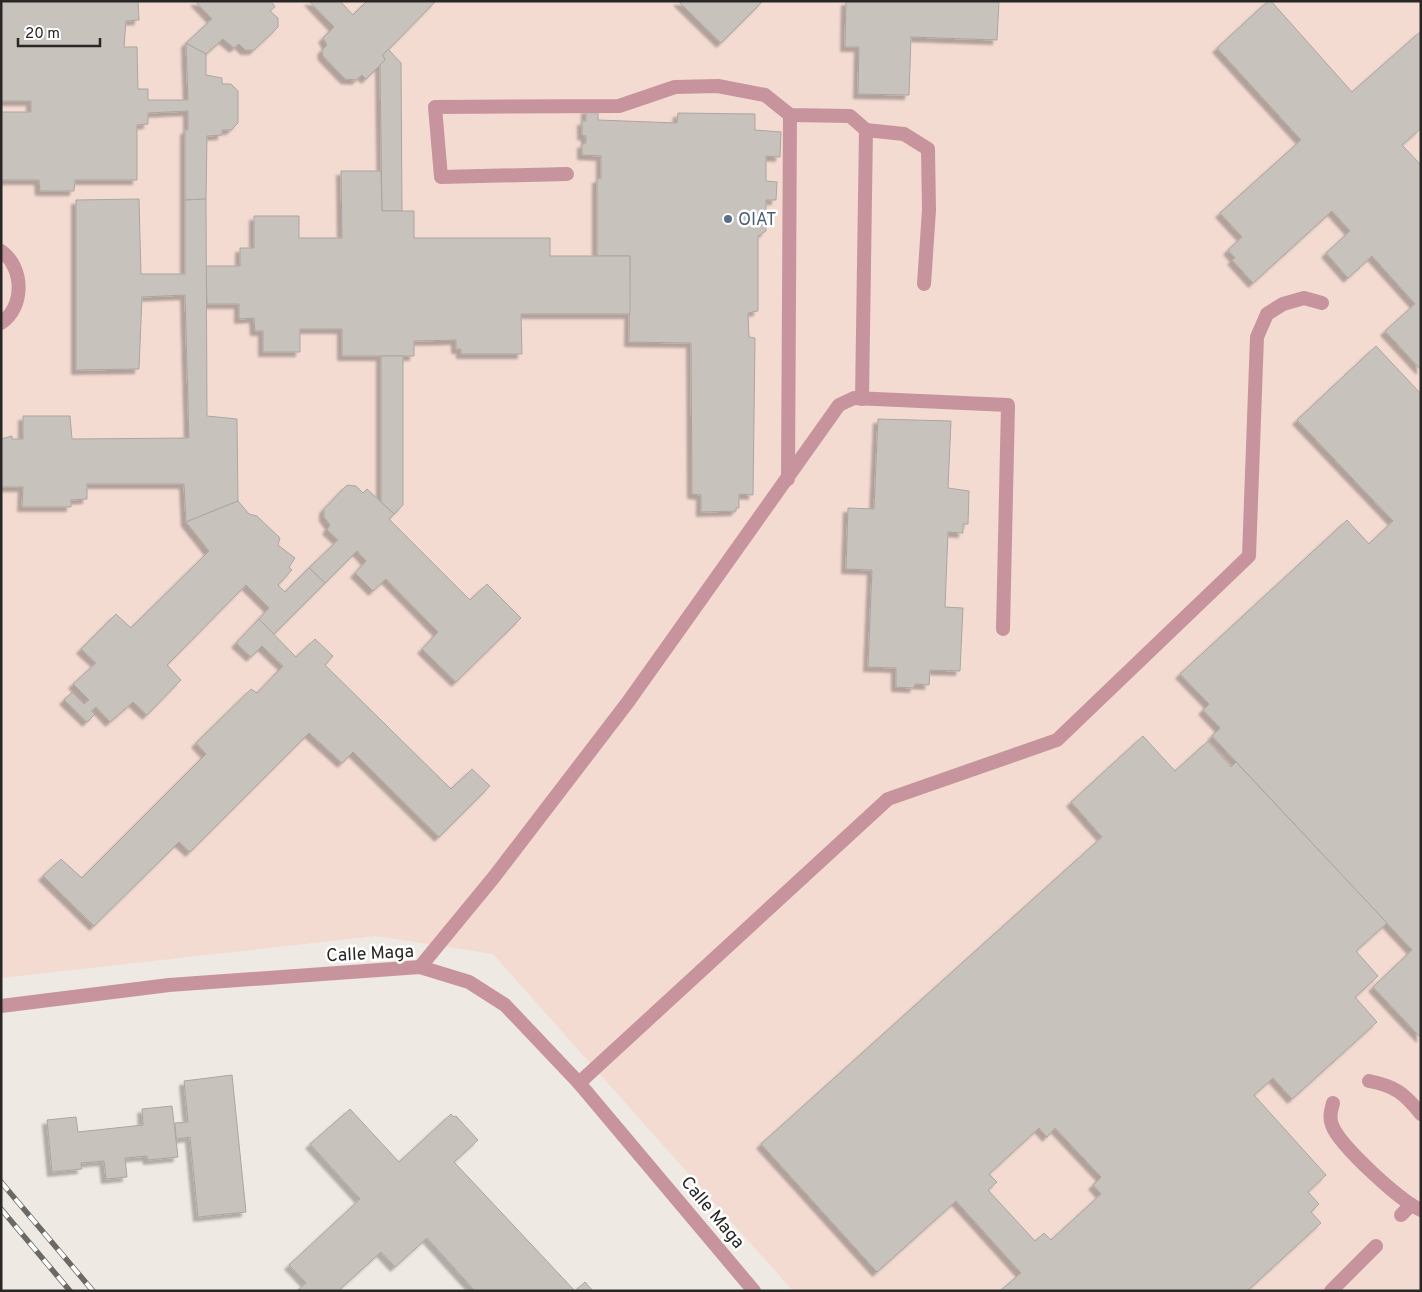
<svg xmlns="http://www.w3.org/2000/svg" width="1422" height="1292" font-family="Overpass,sans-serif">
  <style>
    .medical { fill: #f3dbd2 }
    .building { fill: #c8c2bc; stroke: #aba6a0; fill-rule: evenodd; filter: url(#shadow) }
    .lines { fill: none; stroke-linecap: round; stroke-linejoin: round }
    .service { stroke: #c7949e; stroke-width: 14 }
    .minor { stroke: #c7949e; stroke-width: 14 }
    .rail-casing { stroke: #6c6965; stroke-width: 5.5 }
    .rail { stroke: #fff; stroke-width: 4; stroke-dasharray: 11; stroke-linecap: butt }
    .service-dot { fill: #5c6f8a; stroke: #fff; stroke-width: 2 }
    .labels { text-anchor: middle; stroke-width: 5; stroke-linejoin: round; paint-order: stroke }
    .service-label { font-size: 18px; fill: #4e5e75; stroke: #fff; text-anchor: start }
    .street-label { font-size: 18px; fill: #292725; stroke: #fff }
  </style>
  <defs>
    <filter id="shadow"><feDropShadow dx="-4.5" dy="4.5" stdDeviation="1" flood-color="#0004"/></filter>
  </defs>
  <rect width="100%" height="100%" fill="#efe9e3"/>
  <path class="medical" d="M1,1H1421V1291H793L493,954L376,936L1,978Z"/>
  <g class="building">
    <path d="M1,1H138L139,20L126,21L124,47H137L138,89H148V100H188L186,43L206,54V75L222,78V84H231L238,91V123L231,130H222V135L207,136L206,199L185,200V130H188V111L148,113V124L137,125V180H75L74,191H40L39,180H1V112H31V101H1Z"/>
    <path d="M195,1H271L275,7L270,11L278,18V27L254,50H245L239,44L234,48L223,39L206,54L186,43L212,19Z"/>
    <path d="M309,1H340L353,15L367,1H436L383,55L385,60L366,79L362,75L356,80L345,79L323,56L322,50L327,45L323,38L334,27Z"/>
    <path d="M678,1H763L721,43Z"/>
    <path d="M846,1H999L997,40L911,37L909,95L858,94L859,47H845Z"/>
    <path d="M1268,1H1271L1352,92L1421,31V128L1402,145L1421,165V370L1385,331L1415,304L1372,256L1348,278L1326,253L1350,231L1332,211L1253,283L1232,260L1235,258L1228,250L1242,237L1220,213L1301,140L1217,48Z"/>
    <path d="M388,49L401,63L402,211H382L380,65L385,60L383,55Z"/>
    <path d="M586,109L598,110V120L677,123L678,113L755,114V130L781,132L780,157L766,156V181L777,182L776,200H766V231L758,236V311L748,313L749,337L755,338L753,495L739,494V508H736V511L701,512V495L692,494L691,343L629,342L630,256H597V179L601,178V156L582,155V144L586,143V136L582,135V121H586Z"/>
    <path d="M341,171H381L382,211H414V238H550V256H630V314H521L522,354H461V349H456V340L414,341V356H342V329H300V352H263V331H255L254,318L239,319V304H207L206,266H240V248H254V216H299V238H342Z"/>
    <path d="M139,199L141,274H185V200L206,199L207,416L237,419L238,501L186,522L184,484H87V499L71,500V507H22L23,487H1V439L12,436V439H23V416H70L72,439L189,438L185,295L142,297L139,369L76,370V200Z"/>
    <path d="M1376,346L1421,394V1038L1373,987L1412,950L1212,736L1220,728L1203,710L1209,704L1180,674L1347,520L1369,544L1393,521L1297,420Z"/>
    <path d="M381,356H403V505L394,514L381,502Z"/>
    <path d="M878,419L951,421L948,488L969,491L968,524H963V533L948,532L945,607L963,608L960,671L930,670L929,685L915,684L914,688L896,687V668L868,667L872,570L846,569L848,508L874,509Z"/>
    <path d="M347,485L356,486L363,493L367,489L381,502L394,514L389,519L470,600L487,584L521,618L456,682L422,649L438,632L386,579L373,591L355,573L366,561L357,551L325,583L309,568L338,540L327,530L330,525L324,517V509Z"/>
    <path d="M238,501L249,514L257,516L280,538L278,545L295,558L289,567L292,570L278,585L285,592L309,568L325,583L273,635L259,619L269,608L246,585L167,665L181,680L147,715L133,702L110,722L96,707L91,711L95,714L87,722L64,700L72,692L84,704L89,700L73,684L96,663L81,649L116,614L131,628L209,551L186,522Z"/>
    <path d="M259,619L296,657L315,639L333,656L325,665L451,789L472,769L490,786L439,837L353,752L342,763L309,733L190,852L179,842L94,926L43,876L61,859L82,878L206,754L196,743L251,689L257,693L283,666L262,646L251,657L236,643Z"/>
    <path d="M1143,736L1175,771L1208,741L1231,767L1236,762L1387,923L1356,951L1378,976L1355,997L1377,1022L1292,1099L1273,1078L1254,1095L1326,1175L1308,1192L1319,1204L1311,1212L1321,1223L1247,1291H1000L1021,1273L956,1201L877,1272L761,1144L1102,837L1071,802ZM1039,1128L1047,1137L1055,1128L1101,1177L1093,1185L1101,1194L1051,1240L1044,1233L1035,1241L988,1190L997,1182L989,1174Z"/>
    <path d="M232,1075L246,1212L198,1217L190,1137L176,1139L175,1123L188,1122L184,1081Z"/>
    <path d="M172,1106L178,1157L148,1160L147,1156L125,1158L127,1177L106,1179L104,1161L81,1163L82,1169L52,1172L47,1120L76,1117L78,1132L143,1125L142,1109Z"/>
    <path d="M350,1109L399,1162L451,1114L454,1117L456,1116L478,1140L454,1162L575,1291L585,1282L593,1291H475L427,1238L395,1267L381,1252L338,1291H297L306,1283L289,1265L360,1199L310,1144Z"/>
  </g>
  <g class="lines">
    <g class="service">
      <path d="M866,130L904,134L928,149L929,210L924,284"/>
      <path d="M567,174L441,177L435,107L619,106L675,87L718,86L765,95L790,115L850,116L866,130L862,399"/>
      <path d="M1,251C24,267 25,307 1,323"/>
      <path d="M788,479L790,115"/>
      <path d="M420,967L494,877L628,702L839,405L854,398L1008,405L1003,629"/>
      <path d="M1369,1081C1395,1086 1404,1093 1421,1114"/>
      <path d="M579,1083L888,799L1057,740L1249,556L1257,337L1267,314L1283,304L1304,298L1322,303"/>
      <path d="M1333,1103C1331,1111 1329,1117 1332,1125C1339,1145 1401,1202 1421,1210"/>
      <path d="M1401,1215L1411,1205"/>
      <path d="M1331,1291L1376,1246"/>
    </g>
    <path class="minor" d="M1,1006L169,985L420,967L469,982L505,1005L579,1083L754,1291"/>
    <g class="rail-casing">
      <g id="rail">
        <path d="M1,1182L93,1291"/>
        <path d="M1,1209L70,1291"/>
      </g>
    </g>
    <use href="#rail" class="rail"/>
  </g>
  <circle class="service-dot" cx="728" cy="219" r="5"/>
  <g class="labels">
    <g class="service-label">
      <text x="738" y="225">OIAT</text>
    </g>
    <g class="street-label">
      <text transform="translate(370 953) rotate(-3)" y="6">Calle Maga</text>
      <text transform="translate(713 1212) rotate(50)" y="6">Calle Maga</text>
    </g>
  </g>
  <rect width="1422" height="1292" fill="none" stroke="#292725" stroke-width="5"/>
  <path d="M18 38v8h82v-8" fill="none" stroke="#292725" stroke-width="2.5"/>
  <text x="25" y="38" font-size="15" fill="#292725" stroke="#ffffff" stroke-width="4" paint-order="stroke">20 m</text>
</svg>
